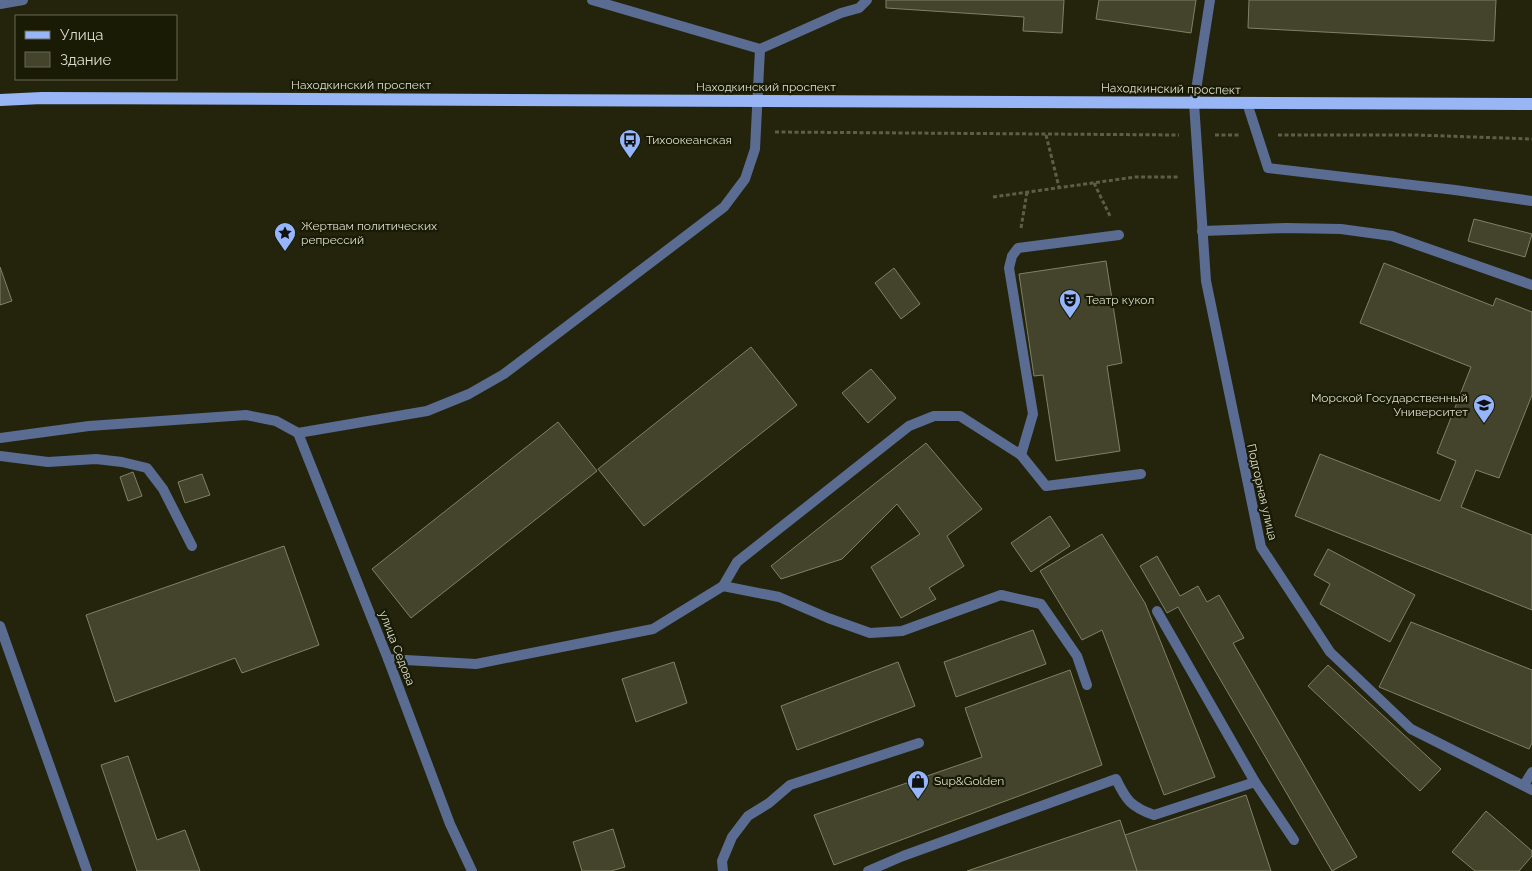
<svg xmlns="http://www.w3.org/2000/svg" width="1532" height="871" font-family="Raleway,sans-serif">
  <style>
    .building { fill: #43442b; stroke: #7f8065 }
    .lines { fill: none; stroke-linecap: round; stroke-linejoin: round }
    .path { stroke: #5d5d49; stroke-width: 3; stroke-dasharray: 4 2.5; stroke-linecap: butt }
    .service { stroke: #5a6c92; stroke-width: 10 }
    .minor { stroke: #5a6c92; stroke-width: 10 }
    .primary { stroke: #98b6f5; stroke-width: 12 }
    .labels { text-anchor: middle; stroke-width: 4.5; stroke-linejoin: round; paint-order: stroke }
    .street-label { font-size: 12px; fill: #dcddcf; stroke: #1a1b04 }
    .poi-label { font-size: 12px; fill: #dcddcf; stroke: #1a1b04; text-anchor: start }
  </style>
  <rect width="100%" height="100%" fill="#24240d"/>
  <g class="building">
    <path d="M886,0H1064L1062,33L1023,31L1024,17L886,8Z"/>
    <path d="M1099,0H1196L1191,33L1096,19Z"/>
    <path d="M1249,0H1496L1494,41L1248,28Z"/>
    <path d="M1474,219L1532,234L1525,257L1468,241Z"/>
    <path d="M1106,261L1122,363L1107,366L1120,451L1056,461L1043,375L1034,376L1019,274Z"/>
    <path d="M1384,263L1493,306L1496,298L1532,312V395L1499,478L1476,470L1461,507L1532,535V610L1295,516L1320,454L1440,501L1456,461L1437,453L1471,367L1360,323Z"/>
    <path d="M0,267L12,301L0,305Z"/>
    <path d="M894,268L920,304L901,319L875,283Z"/>
    <path d="M751,347L797,405L644,526L598,469Z"/>
    <path d="M871,369L896,398L868,423L842,393Z"/>
    <path d="M558,422L597,471L411,618L372,569Z"/>
    <path d="M926,443L982,509L947,536L964,566L929,588L936,599L901,618L871,567L920,534L897,504L842,559L781,579L771,566Z"/>
    <path d="M133,472L142,496L128,501L120,477Z"/>
    <path d="M202,474L210,495L185,503L178,482Z"/>
    <path d="M1050,516L1070,546L1031,572L1011,543Z"/>
    <path d="M1102,534L1145,603L1215,777L1164,795L1102,630L1082,640L1040,571Z"/>
    <path d="M284,546L319,645L242,673L235,658L115,702L86,615Z"/>
    <path d="M1328,549L1415,595L1390,642L1320,604L1330,584L1314,575Z"/>
    <path d="M1157,556L1180,596L1198,586L1207,602L1219,595L1244,638L1233,643L1357,857L1332,871L1178,607L1167,613L1140,566Z"/>
    <path d="M1411,622L1532,670V743L1529,749L1379,687Z"/>
    <path d="M1033,630L1046,664L956,697L944,662Z"/>
    <path d="M674,662L687,703L636,722L622,679Z"/>
    <path d="M898,662L915,706L797,750L781,706Z"/>
    <path d="M1328,665L1441,769L1420,791L1308,686Z"/>
    <path d="M1070,670L1102,765L834,865L814,815L982,757L965,708Z"/>
    <path d="M128,756L157,840L185,830L200,871H137L101,765Z"/>
    <path d="M1246,795L1271,871H1137L1125,835Z"/>
    <path d="M1486,811L1532,851V856L1519,871H1475L1452,852Z"/>
    <path d="M1120,820L1137,871H967Z"/>
    <path d="M613,829L625,867L611,871H582L573,842Z"/>
  </g>
  <g class="lines">
    <g class="path">
      <path d="M775,132L1179,135"/>
      <path d="M1046,135L1059,187"/>
      <path d="M1215,135H1239"/>
      <path d="M1278,135H1416L1532,139"/>
      <path d="M1094,183L1111,218"/>
      <path d="M993,197L1135,177H1180"/>
      <path d="M1021,228L1027,192"/>
    </g>
    <g class="service">
      <path d="M760,49L841,13L859,8L867,0"/>
      <path d="M1194,103L1210,0"/>
      <path d="M1247,103L1268,168L1455,190L1532,201"/>
      <path d="M1202,231L1286,228L1341,229L1392,236L1532,285"/>
      <path d="M1021,455L1033,414L1009,268L1012,256L1018,248L1119,235"/>
      <path d="M0,456L48,462L96,459L122,462L147,468L163,489L192,546"/>
      <path d="M723,586L779,597L828,618L870,633L902,631L1001,595L1041,604L1077,656L1087,685"/>
      <path d="M1157,611L1255,782L1294,840"/>
      <path d="M388,659L476,664L653,629L723,586L737,562L909,426L934,416H960L1021,455L1046,486L1141,474"/>
      <path d="M1524,785L1532,772"/>
      <path d="M723,871L722,861L732,837L748,816L769,803L790,785L919,743"/>
      <path d="M868,871L903,856L1116,779C1126,800 1131,807 1154,815L1255,782"/>
    </g>
    <g class="minor">
      <path d="M0,4L23,0"/>
      <path d="M1194,103L1206,281L1261,547L1330,652L1411,729L1532,790"/>
      <path d="M298,433L388,659L450,824L472,871"/>
      <path d="M0,438L89,426L246,415L276,421L298,433L427,411L469,394L504,374L724,207L745,179L755,149L760,49L592,0"/>
      <path d="M0,626L87,871"/>
    </g>
    <path class="primary" d="M0,100L42,98C538,99 1035,103 1532,104"/>
  </g>
  <defs>
    <g id="bus-pin" transform="scale(1.125)"><path d="M0 17L-7.5 6A9.5 9.5 0 1 1 7.5 6Z" fill="#95b6fd" stroke="#1a1b04"/><path d="M-5-6H5V4H4V6H2V4H-2V6H-4V4H-5ZM-3.5-4V0h7V-4ZM-3.5 1.2v1.5H-2V1.2ZM2 1.2v1.5H3.5V1.2Z" fill="#111"/></g>
    <g id="sight-pin" transform="scale(1.125)"><path d="M0 17L-7.5 6A9.5 9.5 0 1 1 7.5 6Z" fill="#95b6fd" stroke="#1a1b04"/><path d="M0-6L1.8-2.2L6-1.7L2.9 1.2L3.7 5.4L0 3.3L-3.7 5.4L-2.9 1.2L-6-1.7L-1.8-2.2Z" fill="#111"/></g>
    <g id="theatre-pin" transform="scale(1.125)"><path d="M0 17L-7.5 6A9.5 9.5 0 1 1 7.5 6Z" fill="#95b6fd" stroke="#1a1b04"/><path d="M-5-5.5Q0-4 5-5.5V0Q5 5 0 6Q-5 5-5 0ZM-3.3-2.5H-1v1.5H-3.3ZM1-2.5H3.3v1.5H1ZM-2.8 1Q0 5.5 2.8 1Z" fill="#111"/></g>
    <g id="university-pin" transform="scale(1.125)"><path d="M0 17L-7.5 6A9.5 9.5 0 1 1 7.5 6Z" fill="#95b6fd" stroke="#1a1b04"/><path d="M0-5L7-2L0 1L-7-2ZM-4 1L0 2.5L4 1V4Q0 6-4 4Z" fill="#111"/></g>
    <g id="shop-pin" transform="scale(1.125)"><path d="M0 17L-7.5 6A9.5 9.5 0 1 1 7.5 6Z" fill="#95b6fd" stroke="#1a1b04"/><path d="M-5-2.5h2.3a2.7 3.5 0 0 1 5.4 0H5L5.5 6h-11ZM-1.5-2.5h3a1.5 2.3 0 0 0-3 0Z" fill="#111"/></g>
  </defs>
  <g fill-rule="evenodd">
    <use href="#bus-pin" x="630" y="140"/>
    <use href="#sight-pin" x="285" y="233"/>
    <use href="#theatre-pin" x="1070" y="300"/>
    <use href="#university-pin" x="1484" y="405"/>
    <use href="#shop-pin" x="918" y="781"/>
  </g>
  <g class="labels">
    <g class="street-label">
      <text x="361" y="89">Находкинский проспект</text>
      <text x="766" y="91">Находкинский проспект</text>
      <text transform="translate(1171 89) rotate(1)" y="4">Находкинский проспект</text>
      <text transform="translate(1262 492) rotate(77)" y="4">Подгорная улица</text>
      <text transform="translate(397 648) rotate(69)" y="4">улица Седова</text>
    </g>
    <g class="poi-label">
      <text x="646" y="144">Тихоокеанская</text>
      <text x="301" y="230">Жертвам политических<tspan x="301" dy="14">репрессий</tspan></text>
      <text x="1086" y="304">Театр кукол</text>
      <text x="1468" y="402" text-anchor="end">Морской Государственный<tspan x="1468" dy="14">Университет</tspan></text>
      <text x="934" y="785">Sup&amp;Golden</text>
    </g>
  </g>
  <rect x="15" y="15" width="162" height="65" fill="#1a1b04" stroke="#686955"/>
  <rect x="25" y="31" width="25" height="8" fill="#98b6f5" stroke="#686955"/>
  <text x="60" y="40" font-size="15" fill="#dcddcf">Улица</text>
  <rect x="25" y="52" width="25" height="15" fill="#43442b" stroke="#686955"/>
  <text x="60" y="65" font-size="15" fill="#dcddcf">Здание</text>
</svg>
